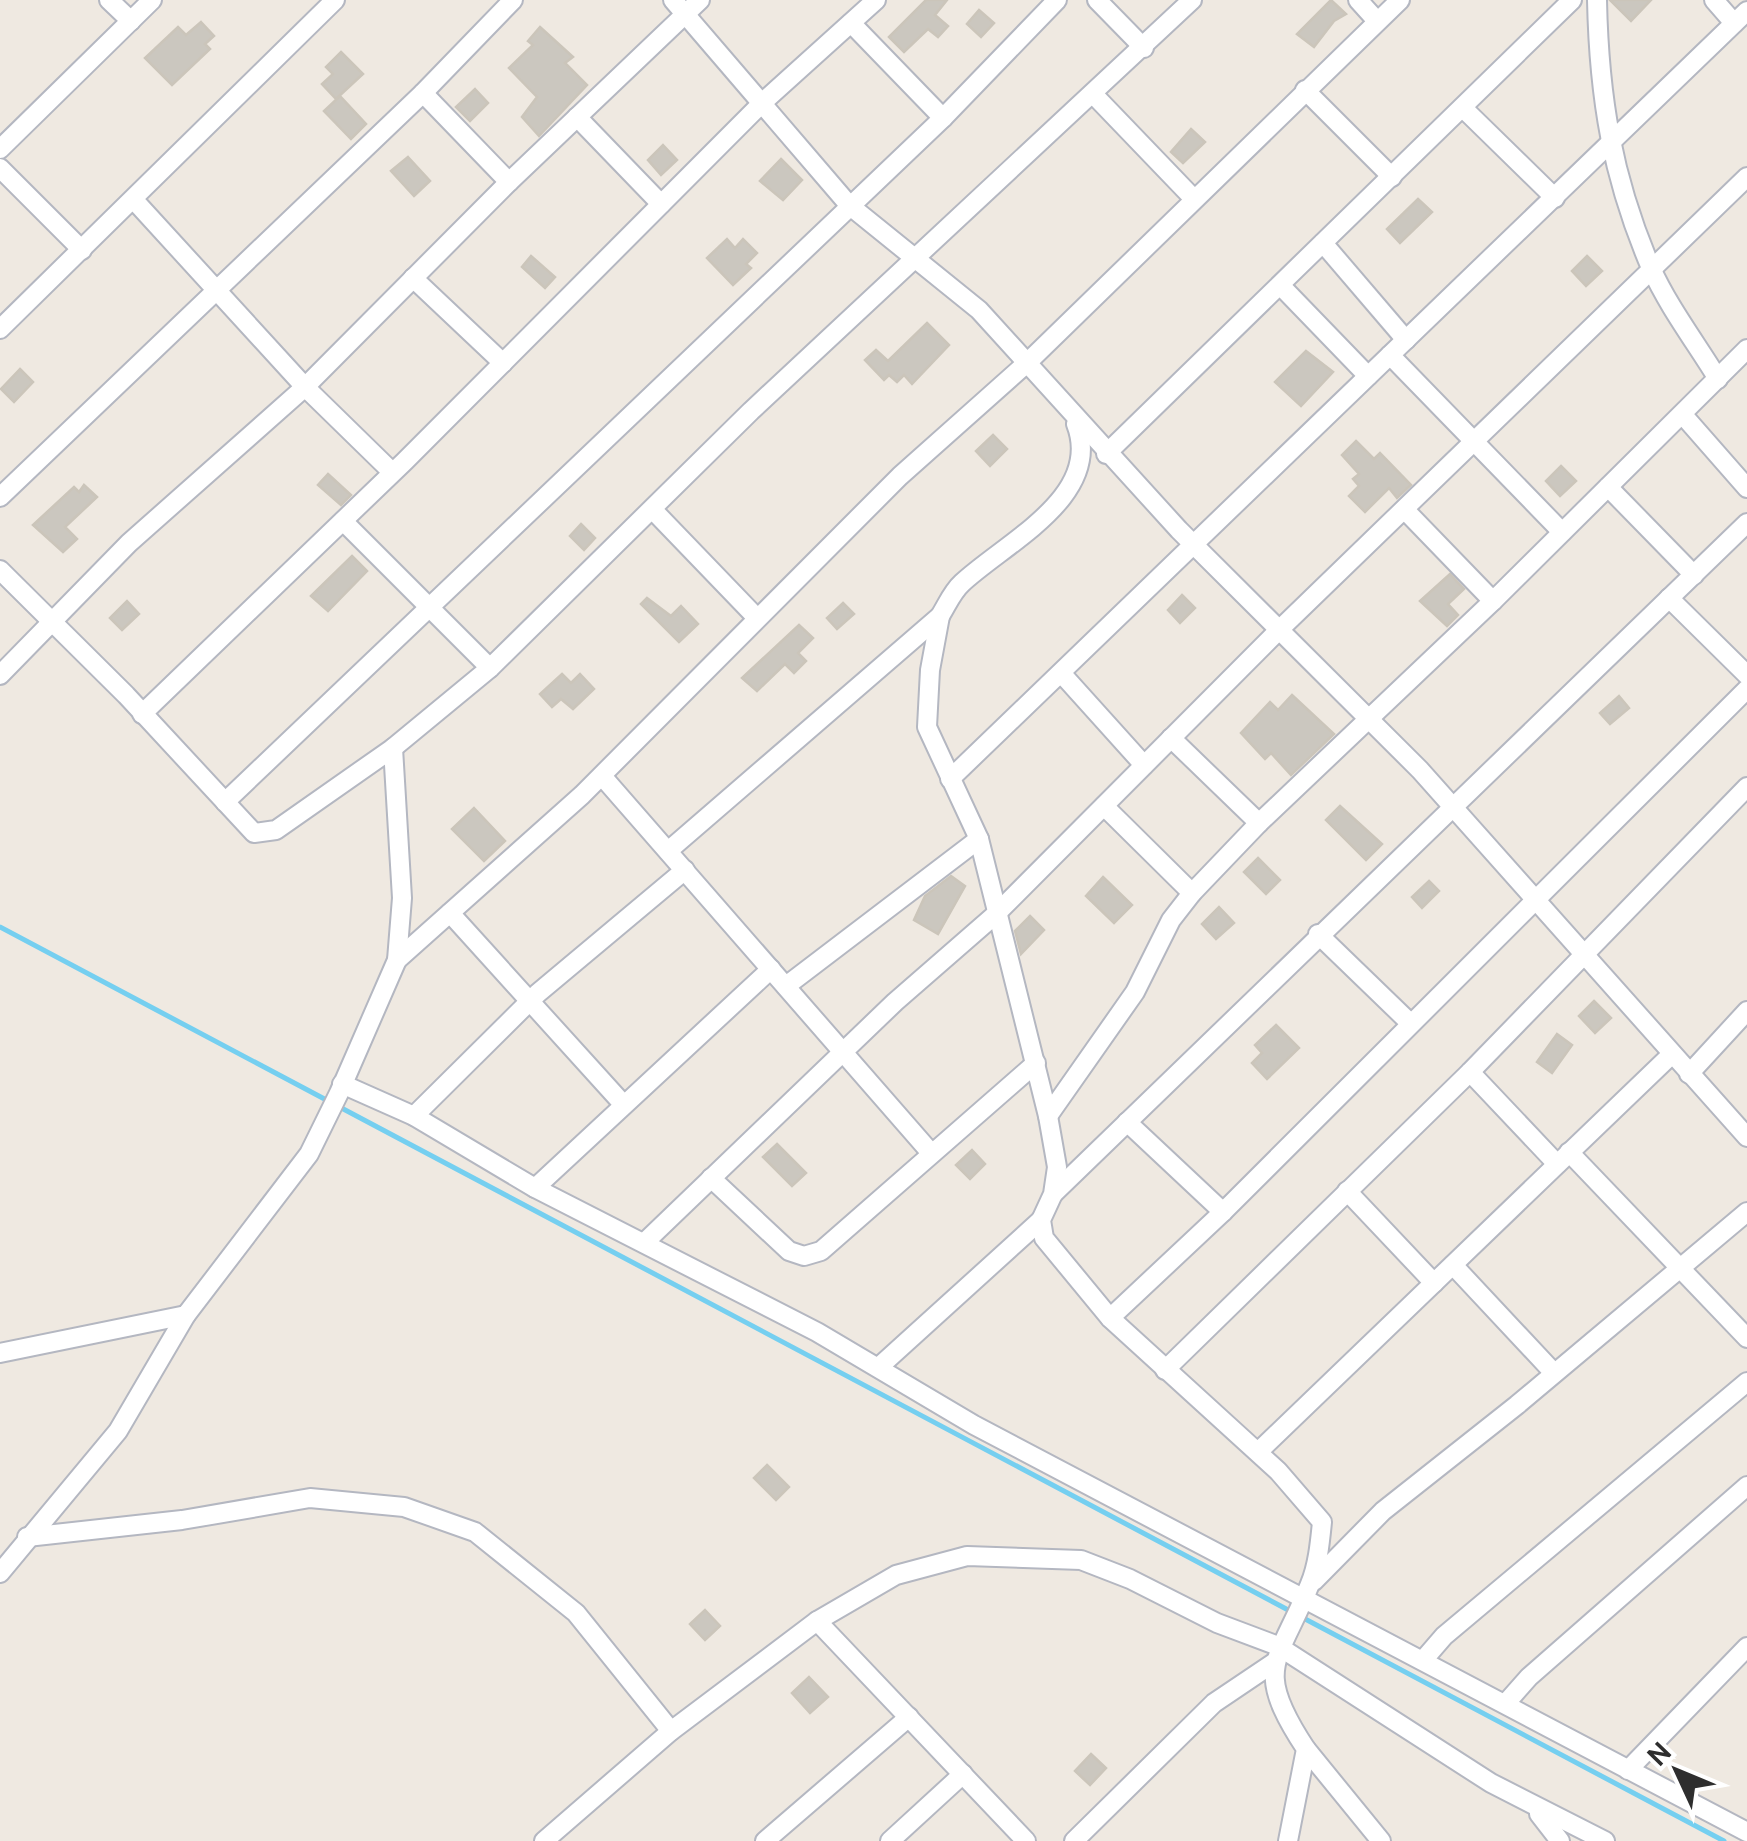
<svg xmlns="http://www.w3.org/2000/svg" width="1747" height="1841" font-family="Cabin,sans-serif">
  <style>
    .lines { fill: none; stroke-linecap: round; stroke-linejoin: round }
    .stream { stroke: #75cff0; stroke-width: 5 }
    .building { fill: #cbc7bf; stroke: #cbc5ba; stroke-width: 2.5 }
    .minor-casing { stroke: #b4b7c1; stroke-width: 22 }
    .minor { stroke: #fff; stroke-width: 18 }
  </style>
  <rect width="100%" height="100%" fill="#efe9e1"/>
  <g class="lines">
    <path class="stream" d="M0,927L1724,1841"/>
  </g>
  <g class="building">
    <path d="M926,0H947L935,15L948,26L938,37L928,29L904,52L889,37Z"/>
    <path d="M1331,0L1346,14L1334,21L1314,47L1297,34Z"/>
    <path d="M1610,0H1651L1631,21Z"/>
    <path d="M979,10L994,23L981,37L967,24Z"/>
    <path d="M201,22L214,36L205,44L210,49L172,85L145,58L178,27L186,35Z"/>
    <path d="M540,27L573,57L565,63L587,85L539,136L522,117L537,97L509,68L533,45L528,41Z"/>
    <path d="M341,52L363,74L336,99L322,84L333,74L326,67Z"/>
    <path d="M475,89L488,103L470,121L456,107Z"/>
    <path d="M340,96L366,124L351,139L324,111Z"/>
    <path d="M1191,129L1205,142L1183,163L1171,152Z"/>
    <path d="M663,145L677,160L661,175L648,160Z"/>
    <path d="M408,157L430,181L414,196L391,171Z"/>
    <path d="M781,159L802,180L783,200L760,181Z"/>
    <path d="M1418,199L1432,212L1400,243L1387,229Z"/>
    <path d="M727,239L735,248L743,239L757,253L746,264L751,268L733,285L707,258Z"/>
    <path d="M531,256L555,277L545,288L522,267Z"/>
    <path d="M1587,256L1602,271L1586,286L1572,271Z"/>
    <path d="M927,323L949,345L912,384L904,375L897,382L889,375L884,380L865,360L876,350L888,361Z"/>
    <path d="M1306,351L1333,372L1301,406L1275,382Z"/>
    <path d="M20,369L33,382L14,402L1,389Z"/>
    <path d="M993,435L1007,449L990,466L976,451Z"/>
    <path d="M1356,441L1374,459L1380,453L1411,485L1397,498L1389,488L1365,512L1349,496L1359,486L1353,479L1359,474L1342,455Z"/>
    <path d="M1561,466L1576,481L1560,496L1546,481Z"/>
    <path d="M328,474L351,495L341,505L318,485Z"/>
    <path d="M84,485L97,497L65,527L77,539L63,552L33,525L74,487L79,492Z"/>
    <path d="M581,524L595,538L584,550L570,536Z"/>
    <path d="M352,556L367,571L328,611L311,596Z"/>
    <path d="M1450,574L1464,589L1448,604L1458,615L1447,626L1420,601Z"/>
    <path d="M1182,595L1195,608L1180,623L1168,610Z"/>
    <path d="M647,598L671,616L681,606L698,624L679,642L641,604Z"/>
    <path d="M127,601L139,614L122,630L110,618Z"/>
    <path d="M843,603L854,614L837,629L827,618Z"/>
    <path d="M799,625L813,638L798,653L806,661L794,673L785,664L757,691L742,678Z"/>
    <path d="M562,674L571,683L580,674L594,689L573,709L561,699L552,707L540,694Z"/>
    <path d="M1292,695L1334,734L1291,775L1271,753L1265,759L1241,733L1270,702L1278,710Z"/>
    <path d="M1619,696L1629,708L1610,724L1600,713Z"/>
    <path d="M1340,806L1382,844L1366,860L1326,820Z"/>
    <path d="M474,808L505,841L484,861L452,829Z"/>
    <path d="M1258,858L1280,880L1266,894L1244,872Z"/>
    <path d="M951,876L965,886L938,934L914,920L925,896Z"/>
    <path d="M1103,877L1132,905L1114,923L1086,896Z"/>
    <path d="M1429,881L1439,891L1422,908L1412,897Z"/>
    <path d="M1219,907L1234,923L1216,939L1202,924Z"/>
    <path d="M1030,916L1044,930L1021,954L1015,931Z"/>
    <path d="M1594,1001L1611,1018L1595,1033L1579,1016Z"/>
    <path d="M1276,1025L1299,1048L1267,1079L1252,1063L1262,1053L1255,1045Z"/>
    <path d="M1557,1034L1572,1045L1552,1073L1537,1062Z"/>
    <path d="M777,1144L806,1173L792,1186L763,1157Z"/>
    <path d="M972,1150L985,1164L970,1179L956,1165Z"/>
    <path d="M767,1465L789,1487L776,1500L754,1478Z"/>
    <path d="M705,1610L720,1626L705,1640L690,1624Z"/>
    <path d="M809,1677L828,1697L810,1713L792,1693Z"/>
    <path d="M1091,1754L1106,1768L1090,1785L1075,1771Z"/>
  </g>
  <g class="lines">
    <g class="minor-casing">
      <g id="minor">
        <path d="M109,0L131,21"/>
        <path d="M673,0L849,205L979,310L1179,530L1420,770L1747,1137"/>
        <path d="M1097,0L1144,48"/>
        <path d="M1358,0L1377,21"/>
        <path d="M1597,0C1599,97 1612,177 1651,268C1668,306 1696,343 1718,379"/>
        <path d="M1714,0L1734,23"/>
        <path d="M851,23L943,118"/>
        <path d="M1305,90L1392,177"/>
        <path d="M423,93L509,182"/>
        <path d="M1094,95L1193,198"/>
        <path d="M1464,109L1555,198"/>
        <path d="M577,117L661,204"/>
        <path d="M0,149L152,0"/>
        <path d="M0,168L82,250"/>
        <path d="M134,200L305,387L391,471"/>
        <path d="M1323,243L1406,340"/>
        <path d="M413,278L503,363"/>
        <path d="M1281,286L1368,376"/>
        <path d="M0,329L335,0"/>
        <path d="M1390,355L1562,532"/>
        <path d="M1683,415L1747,488"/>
        <path d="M1106,454L1572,0"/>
        <path d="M1608,487L1694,575"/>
        <path d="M0,497L423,93L513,0"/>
        <path d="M653,510L757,618"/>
        <path d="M1405,510L1493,601"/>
        <path d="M343,521L490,668"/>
        <path d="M0,570L126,695L254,833L276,830L393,748L490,668L751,411L1192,0"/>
        <path d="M1669,598L1747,675"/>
        <path d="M940,616L930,670L927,727L979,839L1048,1116L1057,1167L1053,1194L1041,1220L1044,1238L1110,1318L1278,1471L1322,1522C1320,1542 1318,1565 1310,1584C1279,1662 1251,1666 1306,1749L1288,1841"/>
        <path d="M1062,674L1144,765"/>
        <path d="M0,675L129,543L305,387L509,182L700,0"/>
        <path d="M142,714L405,461L763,102L876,0"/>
        <path d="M1171,738L1259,823"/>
        <path d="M602,776L931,1153"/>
        <path d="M950,779L1747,11"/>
        <path d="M225,802L943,118L1057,0"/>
        <path d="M1104,806L1192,893"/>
        <path d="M668,851L940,616C947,605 952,592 962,583C1006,542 1104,496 1076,424"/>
        <path d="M450,913L623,1104"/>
        <path d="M1318,934L1409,1022"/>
        <path d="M397,960L582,795L900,476L1028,362L1400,0"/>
        <path d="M786,986L979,839"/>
        <path d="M1470,1072L1557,1164"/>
        <path d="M1689,1074L1747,1011"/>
        <path d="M342,1084L414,1116L535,1188L817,1332L974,1425L1747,1832"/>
        <path d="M414,1116L538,993L685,870"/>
        <path d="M1048,1116L1135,992L1171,920L1192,893L1259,823L1493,601L1747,349"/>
        <path d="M1127,1122L1223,1212"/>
        <path d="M1569,1152L1747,1338"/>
        <path d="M711,1178L789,1251L804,1256L821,1251L1036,1063"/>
        <path d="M535,1188L771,969"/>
        <path d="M1347,1191L1434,1283"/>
        <path d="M1054,1193L1747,523"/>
        <path d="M644,1243L895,1002L996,914L1279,630L1747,177"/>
        <path d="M1453,1265L1554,1373"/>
        <path d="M1110,1318L1223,1212L1747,689"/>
        <path d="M0,1353L186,1315"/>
        <path d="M880,1366L1041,1220"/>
        <path d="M1165,1370L1470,1072L1747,787"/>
        <path d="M1258,1452L1671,1055"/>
        <path d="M27,1537L182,1520L310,1498L404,1507L475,1532L576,1613L671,1731"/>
        <path d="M0,1573L118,1431L186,1315L309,1154L339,1093L397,960L402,898L393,748"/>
        <path d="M1314,1581L1383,1511L1517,1405L1747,1212"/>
        <path d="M817,1621L1026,1841"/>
        <path d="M1425,1658L1444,1636L1747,1382"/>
        <path d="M1506,1703L1529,1677L1747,1486"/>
        <path d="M1306,1749L1381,1841"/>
        <path d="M1628,1770L1747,1647"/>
        <path d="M1539,1814L1560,1841"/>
        <path d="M544,1841L671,1731L817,1621L896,1575L967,1556L1081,1560L1130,1579L1217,1623L1278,1646L1491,1783L1605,1841"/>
        <path d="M765,1841L909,1717"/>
        <path d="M890,1841L963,1774"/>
        <path d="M1074,1841L1214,1703L1275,1662"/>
      </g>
    </g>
    <use href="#minor" class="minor"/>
  </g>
  <g transform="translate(1677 1771) rotate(314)" stroke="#ffffff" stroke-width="8" paint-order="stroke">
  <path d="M0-8L18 38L0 25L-18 38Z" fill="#2e2e2e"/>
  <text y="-15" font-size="28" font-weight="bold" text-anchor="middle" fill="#2e2e2e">N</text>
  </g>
</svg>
